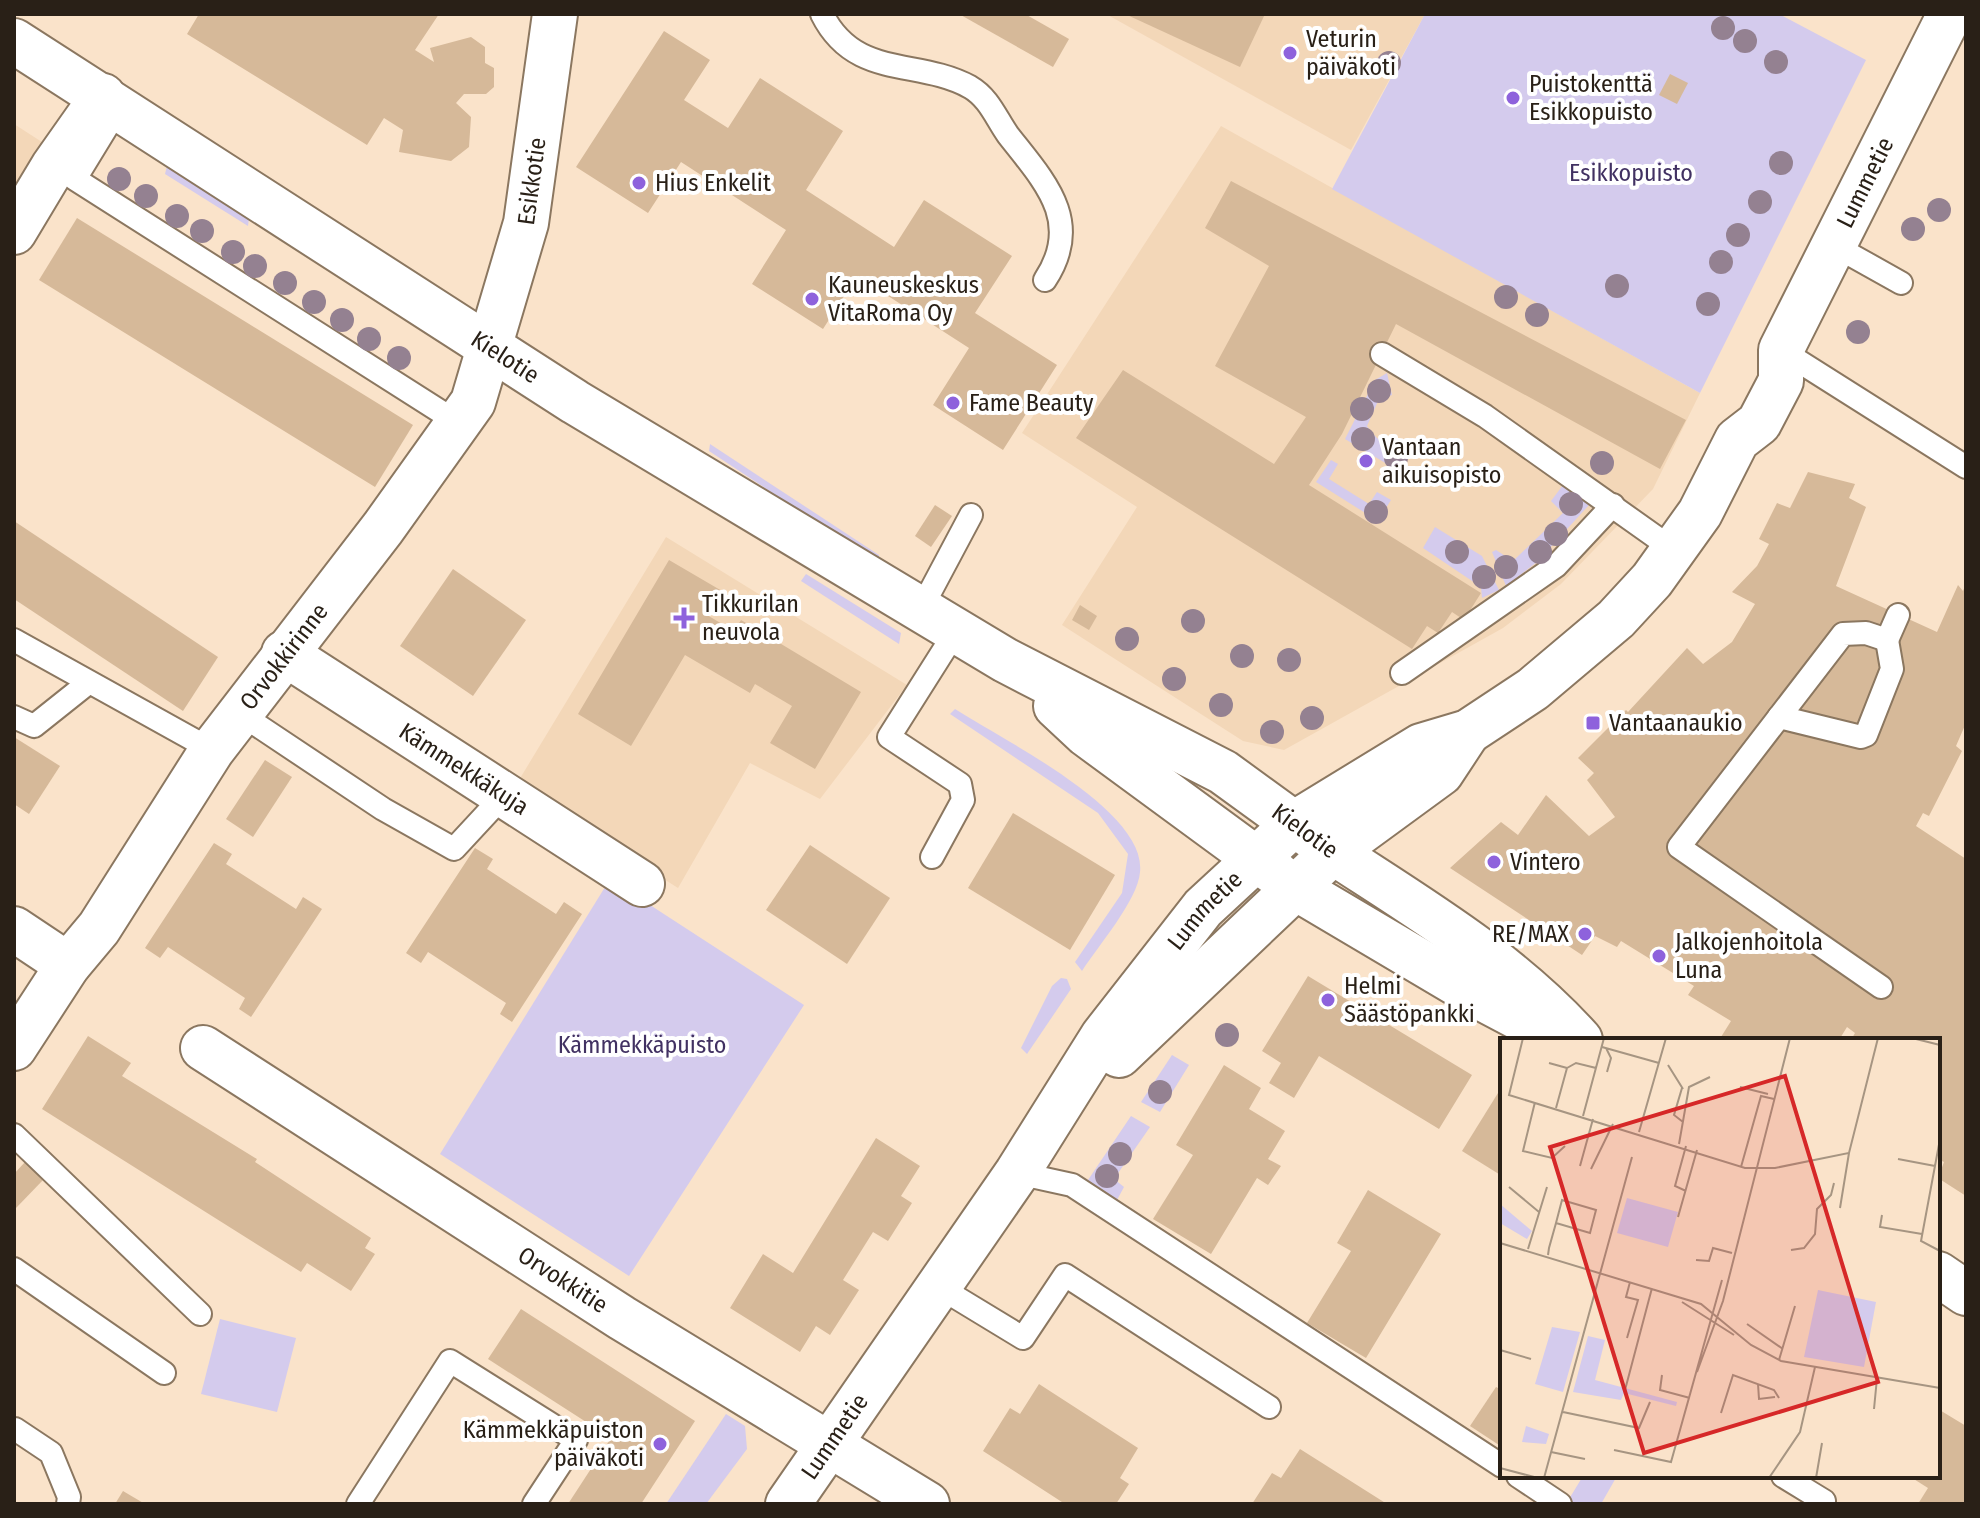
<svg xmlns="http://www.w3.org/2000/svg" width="1980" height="1518" font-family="'Fira Sans Condensed',sans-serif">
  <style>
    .built { fill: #f3d7b8 }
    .green { fill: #d4cbed }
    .building { fill: #d6b999 }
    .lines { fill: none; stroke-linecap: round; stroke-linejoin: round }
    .lane-casing { stroke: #8b7760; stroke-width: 26 }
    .street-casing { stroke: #8b7760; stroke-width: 48 }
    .secondary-casing { stroke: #8b7760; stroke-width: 48 }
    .lane { stroke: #fff; stroke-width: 22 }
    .street { stroke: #fff; stroke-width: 44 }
    .secondary { stroke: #fff; stroke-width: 44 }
    .tree { fill: #948191 }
    .poi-dot { fill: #8e62dc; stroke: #fff; stroke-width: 3 }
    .labels { text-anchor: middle; stroke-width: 8; stroke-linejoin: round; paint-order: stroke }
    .poi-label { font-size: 24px; fill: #292017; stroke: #fff; text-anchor: start }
    .park-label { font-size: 24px; fill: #413162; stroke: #fff }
    .street-label { font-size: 24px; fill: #292017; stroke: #fff }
    .inset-road { fill: none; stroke: #a69582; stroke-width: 2 }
    .view { fill: #d62828; fill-opacity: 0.15; stroke: #d62828; stroke-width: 4 }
    .inset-edge { fill: none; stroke: #292017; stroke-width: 4 }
  </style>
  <rect width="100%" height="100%" fill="#fae3ca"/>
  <g class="built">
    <path d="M1106,14H1425L1351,150Z"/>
    <path d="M14,124L45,144L14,192Z"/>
    <path d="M1221,126L1700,393L1653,489L1561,584L1503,628L1284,750L1243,741L1062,625L1137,507L1022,433Z"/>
    <path d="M666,537L907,685L820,799L750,763L678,888L516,785Z"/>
  </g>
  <g class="green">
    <path d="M1425,14H1779L1866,60L1700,393L1332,189Z"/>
    <path d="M167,166L249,218L248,226L165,174Z"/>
    <path d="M1387,373L1392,395L1379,399L1367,426C1376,440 1386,447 1403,445L1407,463L1403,470H1397L1345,439L1375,380Z"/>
    <path d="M710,444L879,555V557L874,560L709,451Z"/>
    <path d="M1331,460L1338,464L1329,479L1369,504L1377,492L1391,500L1378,521L1316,482Z"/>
    <path d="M1563,485L1589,505L1537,562L1506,586L1492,552L1496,550L1513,561L1563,513L1551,501Z"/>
    <path d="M1435,527L1482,556L1499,590L1482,598L1481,587L1423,548Z"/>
    <path d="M806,574L901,633L899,644L801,581Z"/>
    <path d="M955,709C1001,739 1147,810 1140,872C1138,900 1098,946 1082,971L1075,962L1122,893L1128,854L1098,813L950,714Z"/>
    <path d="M610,879L804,1005L629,1276L440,1154Z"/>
    <path d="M1061,978L1067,979L1071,989L1027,1054L1021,1048L1052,986Z"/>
    <path d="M1172,1055L1189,1065L1160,1112L1141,1102Z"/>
    <path d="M1131,1116L1150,1127L1114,1179L1124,1187L1117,1200L1088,1180Z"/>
    <path d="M220,1319L296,1338L277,1412L201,1394Z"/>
    <path d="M726,1414L745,1426L747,1449L706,1504H666Z"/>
    <path d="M1583,1476H1617L1601,1504H1566Z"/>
  </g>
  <g class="building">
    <path d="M199,14H439L415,50L434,62L430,48L471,37L485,47V63L494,68V87L486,94H464L456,103L471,117L469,147L451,161L399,152L403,130L384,118L367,145L187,34Z"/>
    <path d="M959,14H1025L1069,39L1053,67Z"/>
    <path d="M1125,14H1265L1240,67Z"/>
    <path d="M664,31L710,60L684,100L728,128L760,78L843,131L806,190L894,247L924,200L1012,256L975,313L1057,365L1003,450L933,405L969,348L857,276L823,329L752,284L786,230L681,162L648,213L576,167Z"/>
    <path d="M1670,74L1688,83L1677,104L1659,95Z"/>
    <path d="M1231,181L1686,420L1660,469L1396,324L1342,434L1309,485L1481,593L1464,620L1452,612L1438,633L1427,626L1412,649L1076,438L1123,370L1274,464L1306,417L1215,366L1269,266L1205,228Z"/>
    <path d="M77,218L413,425L375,487L39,280Z"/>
    <path d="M1808,472L1855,484L1849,498L1866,507L1836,586L1937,632L1958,585L1963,591L1966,584V723L1956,746L1962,751L1929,816L1923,813L1916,826L1966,859V1196L1938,1178L1944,1162L1938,1159V1040H1851L1855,1033L1847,1027L1839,1040H1725L1721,1037L1731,1021L1688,995L1694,986L1621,941L1617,947L1595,936L1582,955L1450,868L1501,822L1518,835L1546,795L1589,836L1615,817L1587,780L1594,773L1578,758L1626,710L1628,712L1687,648L1703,664L1732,642L1755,604L1732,592L1757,566L1769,544L1759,539L1777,503L1790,508Z"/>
    <path d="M935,505L952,516L931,547L915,536Z"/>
    <path d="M14,521L218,657L183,711L14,599Z"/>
    <path d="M669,560L722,591L707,615L734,631L741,620L861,692L815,769L770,743L792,706L755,684L750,693L685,655L631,746L578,714Z"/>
    <path d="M453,569L526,620L473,696L400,646Z"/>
    <path d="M1080,605L1097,616L1089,630L1072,620Z"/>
    <path d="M14,737L60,766L29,814L14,804Z"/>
    <path d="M265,760L292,777L253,837L226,819Z"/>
    <path d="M1013,813L1115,875L1070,950L968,888Z"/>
    <path d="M214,843L232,854L226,864L296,909L303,897L322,909L251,1017L239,1009L245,998L168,947L160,958L145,948Z"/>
    <path d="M810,845L890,898L847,964L766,910Z"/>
    <path d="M475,848L493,859L487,869L556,914L564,902L582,914L512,1022L500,1014L506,1003L428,952L421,963L406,953Z"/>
    <path d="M1308,976L1472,1075L1439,1129L1319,1056L1294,1098L1269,1083L1281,1063L1262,1051Z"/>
    <path d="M88,1036L131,1063L122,1076L257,1159L255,1162L371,1238L365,1248L375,1254L351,1291L307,1263L301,1272L42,1109Z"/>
    <path d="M1224,1065L1261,1088L1249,1109L1285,1131L1268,1159L1281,1166L1268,1185L1257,1178L1211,1254L1153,1219L1193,1155L1176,1145Z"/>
    <path d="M1498,1093L1502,1095V1176L1462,1151Z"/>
    <path d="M876,1138L920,1166L901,1196L912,1203L888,1241L873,1232L843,1280L859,1290L830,1335L816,1326L800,1352L730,1308L763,1254L793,1273Z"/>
    <path d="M25,1162L44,1179L16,1208L14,1174Z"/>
    <path d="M1368,1190L1441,1234L1366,1358L1307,1323L1351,1251L1337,1243Z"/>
    <path d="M521,1309L695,1421L641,1504H568L611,1438L488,1359Z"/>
    <path d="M1039,1384L1138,1448L1120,1478L1129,1484L1116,1504H1065L983,1451L1010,1408L1020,1414Z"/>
    <path d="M1496,1387L1502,1390V1447L1470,1426Z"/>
    <path d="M1938,1409L1966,1426V1504H1918L1928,1488L1909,1476H1938Z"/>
    <path d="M1300,1449L1387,1504H1252L1272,1473L1281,1478Z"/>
    <path d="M123,1491L145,1504H115Z"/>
  </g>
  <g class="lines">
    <g class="lane-casing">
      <g id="lane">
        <path d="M822,14C855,80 917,58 970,87C989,98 996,118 1008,135C1044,181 1084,221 1045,280"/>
        <path d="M108,125L75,179L460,424"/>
        <path d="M1833,245L1901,283"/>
        <path d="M1781,350L1966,467"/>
        <path d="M1382,354L1485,416L1674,550"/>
        <path d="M921,609L971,515"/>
        <path d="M14,640L212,750"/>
        <path d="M1402,673L1556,566L1613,505"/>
        <path d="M239,713L383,809L454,849L505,794"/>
        <path d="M14,717L34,726L88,683"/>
        <path d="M1779,717L1861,737L1866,735L1892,669L1887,640"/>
        <path d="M932,857L963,800L960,784L889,737L956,631"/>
        <path d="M1881,987L1679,847L1843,634L1866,633L1887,640L1898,615"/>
        <path d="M14,1135L200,1314"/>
        <path d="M1017,1173L1072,1185L1502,1466"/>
        <path d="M14,1269L164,1373"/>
        <path d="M939,1287L1023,1338L1065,1275L1269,1407"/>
        <path d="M15,1429L51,1453L69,1497L68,1504"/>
        <path d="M1518,1476L1560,1504"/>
        <path d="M1783,1476L1824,1501L1822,1504"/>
        <path d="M358,1504L450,1361L576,1440L534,1504"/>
      </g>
    </g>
    <g class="street-casing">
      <g id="street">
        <path d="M14,232L53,167L103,96"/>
        <path id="s1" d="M284,653L642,884"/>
        <path d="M1333,852C1420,909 1510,962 1580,1040"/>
        <path d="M1296,888L1480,997L1561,1040"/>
        <path d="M14,929L68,965"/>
        <path id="s2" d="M14,1048L68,965L99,928L212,750L383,528L473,402L526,223L555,14"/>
        <path id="s3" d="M203,1048L622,1318L927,1504"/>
        <path d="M1938,1274L1966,1293"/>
      </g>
    </g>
    <g class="secondary-casing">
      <g id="secondary">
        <path id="s4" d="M14,41L575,402L1005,660L1223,772L1333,852"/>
        <path d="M1056,706L1086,734L1278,875"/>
        <path d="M1119,1055L1333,852L1441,773L1468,732"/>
        <path id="s5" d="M788,1504L1017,1173L1103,1036L1203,908L1295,823L1421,746L1468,732L1533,689L1616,619L1652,580L1700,513L1737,440L1759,423L1781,381V350L1950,14"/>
      </g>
    </g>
    <use href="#lane" class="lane"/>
    <use href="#street" class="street"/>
    <use href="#secondary" class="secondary"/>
  </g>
  <g class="tree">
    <circle cx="1723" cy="28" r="12"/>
    <circle cx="1745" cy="41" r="12"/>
    <circle cx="1776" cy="62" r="12"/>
    <circle cx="1389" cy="63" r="12"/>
    <circle cx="1781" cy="163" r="12"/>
    <circle cx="119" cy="179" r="12"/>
    <circle cx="146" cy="196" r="12"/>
    <circle cx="1760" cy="202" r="12"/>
    <circle cx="1939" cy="210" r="12"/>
    <circle cx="177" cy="216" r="12"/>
    <circle cx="1913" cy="229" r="12"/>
    <circle cx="202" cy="231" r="12"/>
    <circle cx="1738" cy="235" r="12"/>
    <circle cx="233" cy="252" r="12"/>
    <circle cx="1721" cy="262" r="12"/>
    <circle cx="255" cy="266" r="12"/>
    <circle cx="285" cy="283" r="12"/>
    <circle cx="1617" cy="286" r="12"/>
    <circle cx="1506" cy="297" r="12"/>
    <circle cx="314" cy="302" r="12"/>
    <circle cx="1708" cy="304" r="12"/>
    <circle cx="1537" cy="315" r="12"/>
    <circle cx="342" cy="320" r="12"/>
    <circle cx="1858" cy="332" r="12"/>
    <circle cx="369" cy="339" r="12"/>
    <circle cx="399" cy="358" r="12"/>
    <circle cx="1379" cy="391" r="12"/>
    <circle cx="1362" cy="409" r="12"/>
    <circle cx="1363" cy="439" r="12"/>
    <circle cx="1396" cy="458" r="12"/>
    <circle cx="1602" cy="463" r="12"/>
    <circle cx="1571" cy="504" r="12"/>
    <circle cx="1376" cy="512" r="12"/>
    <circle cx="1556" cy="534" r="12"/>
    <circle cx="1457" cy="552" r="12"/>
    <circle cx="1540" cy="552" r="12"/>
    <circle cx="1506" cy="567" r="12"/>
    <circle cx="1484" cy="577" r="12"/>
    <circle cx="1193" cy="621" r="12"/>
    <circle cx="1127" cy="639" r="12"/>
    <circle cx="1242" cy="656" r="12"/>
    <circle cx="1289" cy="660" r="12"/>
    <circle cx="1174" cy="679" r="12"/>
    <circle cx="1221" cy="705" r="12"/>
    <circle cx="1312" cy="718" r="12"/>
    <circle cx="1272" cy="732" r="12"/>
    <circle cx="1227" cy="1035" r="12"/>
    <circle cx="1160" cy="1092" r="12"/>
    <circle cx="1120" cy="1154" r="12"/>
    <circle cx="1107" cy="1176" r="12"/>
  </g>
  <g class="poi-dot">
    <circle cx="1290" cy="53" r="8"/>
    <circle cx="1513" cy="98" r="8"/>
    <circle cx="639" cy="183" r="8"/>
    <circle cx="812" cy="299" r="8"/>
    <circle cx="953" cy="403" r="8"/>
    <circle cx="1366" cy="461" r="8"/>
    <path d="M680 606h8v8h8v8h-8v8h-8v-8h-8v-8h8z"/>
    <rect x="1585" y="715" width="16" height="16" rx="4"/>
    <circle cx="1494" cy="862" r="8"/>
    <circle cx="1585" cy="934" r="8"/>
    <circle cx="1659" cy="956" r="8"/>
    <circle cx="1328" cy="1000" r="8"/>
    <circle cx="660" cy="1444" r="8"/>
  </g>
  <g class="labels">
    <g class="poi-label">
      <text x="1306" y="47">Veturin<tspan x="1306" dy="28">päiväkoti</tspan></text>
      <text x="1529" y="92">Puistokenttä<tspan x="1529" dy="28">Esikkopuisto</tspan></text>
      <text x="655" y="191">Hius Enkelit</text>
      <text x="828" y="293">Kauneuskeskus<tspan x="828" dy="28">VitaRoma Oy</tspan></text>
      <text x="969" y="411">Fame Beauty</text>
      <text x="1382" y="455">Vantaan<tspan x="1382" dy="28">aikuisopisto</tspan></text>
      <text x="702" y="612">Tikkurilan<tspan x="702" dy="28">neuvola</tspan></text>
      <text x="1609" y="731">Vantaanaukio</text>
      <text x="1510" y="870">Vintero</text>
      <text x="1569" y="942" text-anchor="end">RE/MAX</text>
      <text x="1675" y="950">Jalkojenhoitola<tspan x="1675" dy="28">Luna</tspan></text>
      <text x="1344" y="994">Helmi<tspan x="1344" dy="28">Säästöpankki</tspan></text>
      <text x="644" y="1438" text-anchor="end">Kämmekkäpuiston<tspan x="644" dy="28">päiväkoti</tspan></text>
    </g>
    <g class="park-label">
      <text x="1631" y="181">Esikkopuisto</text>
      <text x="642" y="1053">Kämmekkäpuisto</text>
    </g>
    <g class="street-label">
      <text dy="8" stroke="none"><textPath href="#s2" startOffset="1022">Esikkotie</textPath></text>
      <text dy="8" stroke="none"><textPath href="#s5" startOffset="1746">Lummetie</textPath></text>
      <text dy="8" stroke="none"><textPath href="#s4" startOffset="584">Kielotie</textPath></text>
      <text dy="8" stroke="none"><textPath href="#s2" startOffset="476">Orvokkirinne</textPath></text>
      <text dy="8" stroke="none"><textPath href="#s1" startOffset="214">Kämmekkäkuja</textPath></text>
      <text transform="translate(1305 831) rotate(36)" y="8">Kielotie</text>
      <text dy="8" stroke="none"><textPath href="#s5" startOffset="726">Lummetie</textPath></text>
      <text dy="8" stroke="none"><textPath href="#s3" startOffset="428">Orvokkitie</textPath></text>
      <text dy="8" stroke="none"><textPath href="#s5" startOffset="82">Lummetie</textPath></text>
    </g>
  </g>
  <g transform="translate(1500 1038)">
    <rect width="440" height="440" fill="#fae3ca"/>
    <path d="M127,160L178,174L168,209L117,195ZM0,166L32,193L27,201L0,185ZM318,252L376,264L364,329L304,319ZM52,289L80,294L63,354L35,346ZM88,298L105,302L95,342L177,364L176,368L124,355L121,362L73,354ZM26,388L49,396L46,406L22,404Z" fill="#d4cbed"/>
    <path class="inset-road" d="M23,0L9,57L245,130H275L349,115L378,0M412,0L440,7M102,9L159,25M106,10L111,20L107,34M49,25L67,30L56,70M168,27L183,51M67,30L76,25L96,30M240,49L268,56M182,50L174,77L183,84M35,64L23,113L52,120L65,108M83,78L104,0M139,94L166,0M440,101L421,203L440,213M179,106L189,49L210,39M186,108L175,148L186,153M398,121L435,128M80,128L93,81M241,129L261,58L274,61M91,131L113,86M9,149L39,174M340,170L349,115M382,177L380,189L422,196M178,179L197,112M0,205L201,266L251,307L281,323L440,350M28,211L47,149M291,212L304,210L315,196L317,171L331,157L334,145M48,217L49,210L56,185L62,162L96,172L90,195L56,185M196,222L209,223L213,210L232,215M182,264L234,297M247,286L283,311M127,300L138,262L126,259L130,244M0,312L31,321M279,322L295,268M197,334L223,263L290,0M162,337L160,352L190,360M258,346L259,361L275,359M125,352L152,250M374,371L377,340M63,374L139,390L150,364M221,375L233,337L274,352L279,360M114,412L171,424L222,242M51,414L85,421M0,430L38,440M44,440L132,119M269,440L300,394L315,329M316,440L322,405"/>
    <path class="view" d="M285,38L378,344L144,415L50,109Z"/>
    <rect width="440" height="440" class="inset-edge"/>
  </g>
  <rect width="1980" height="1518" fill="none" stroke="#292017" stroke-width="32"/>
</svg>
